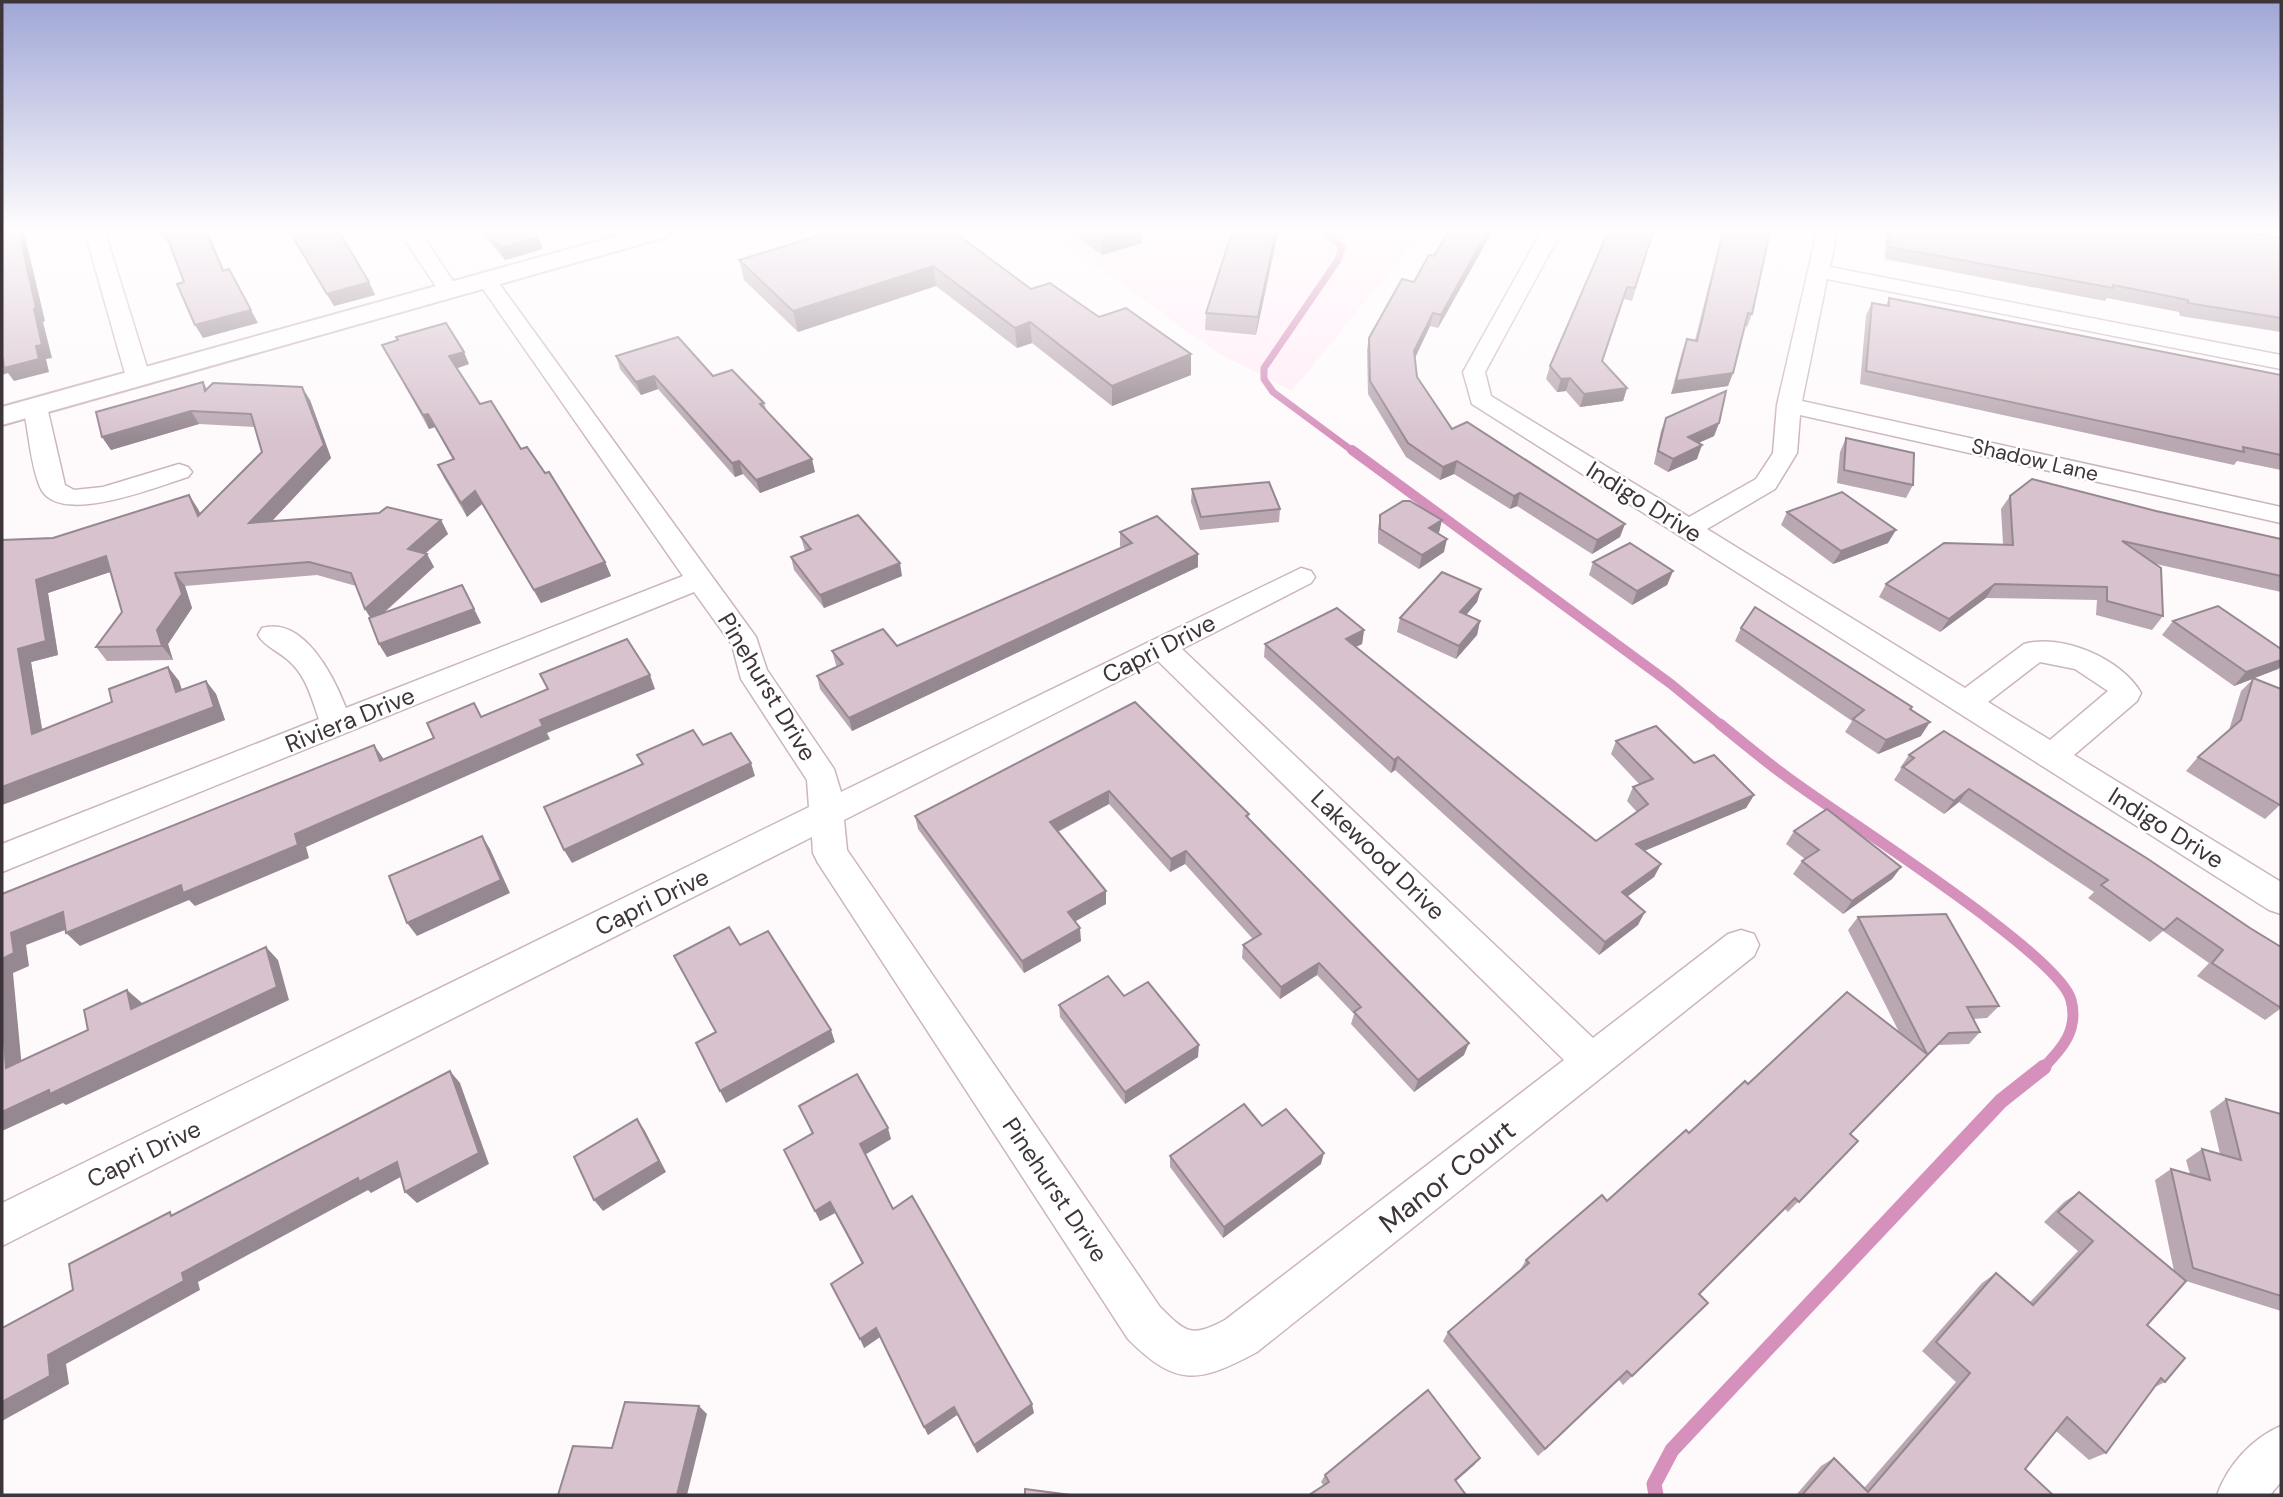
<svg xmlns="http://www.w3.org/2000/svg" width="2283" height="1497" font-family="'DM Sans',sans-serif">
  <style>
    .built { fill: #ffedf7 }
    .lines { fill: none; stroke-linecap: round; stroke-linejoin: round }
    .stream-far3 { stroke: #d590bb; stroke-width: 7 }
    .stream-far2 { stroke: #d590bb; stroke-width: 10 }
    .stream-far1 { stroke: #d590bb; stroke-width: 11 }
    .stream { stroke: #d590bb; stroke-width: 15 }
    .minor-casing { stroke: #cbb5c2; stroke-width: 3 }
    .tertiary-casing { stroke: #cbb5c2; stroke-width: 4 }
    .minor { fill: #fff; fill-rule: evenodd }
    .tertiary { fill: #fff; fill-rule: evenodd }
    .wall { fill: #b9a7b1 }
    .shaded-wall { fill: #968890 }
    .building { fill: #d7c2ce; stroke: #968890; stroke-width: 2 }
    .labels { text-anchor: middle; stroke-width: 5; stroke-linejoin: round; paint-order: stroke }
    .far-street-label { font-size: 21px; fill: #3e353a; stroke: #fff }
    .street-label { font-size: 24px; fill: #3e353a; stroke: #fff }
    .near-street-label { font-size: 28px; fill: #3e353a; stroke: #fff }
  </style>
  <rect width="100%" height="100%" fill="#fefafc"/>
  <path class="built" d="M1050,232H1422L1292,391L1219,354Z"/>
  <g class="lines">
    <path class="stream-far3" d="M1325,232L1342,247L1338,260L1264,368V379L1273,392L1354,452"/>
    <path class="stream-far2" d="M1352,450L1671,684L1722,726"/>
    <path class="stream-far1" d="M1720,724C1741,741 1761,758 1783,774C1832,812 2060,954 2071,1000C2079,1030 2062,1049 2042,1069"/>
    <path class="stream" d="M1656,1495L1654,1484L1672,1450L2001,1101L2044,1067"/>
    <g class="minor-casing">
      <g id="minor">
        <path d="M85,232H105L150,377L146,382H130L126,377Z"/>
        <path d="M400,232H420L459,290L455,294H441Z"/>
        <path d="M1541,232H1561L1485,372L1491,396L1689,517L1756,479L1773,453L1777,405L1817,232H1837L1830,267L2281,355V369L1827,279L1802,401L2281,507V523L1800,415L1797,453L1775,489L1707,529L1965,688L2024,644C2062,633 2122,659 2141,693L2137,701L2074,755L2281,882V914L2269,910L1472,404L1463,372ZM2040,662L2075,669L2108,691L2050,740L1988,702Z"/>
        <path d="M486,273L493,275L756,637L767,670L834,769L841,792L1301,568L1311,571L1315,577L1311,583L1182,649L1593,1038L1728,934L1741,930L1754,934L1759,945L1754,956L1257,1352C1199,1383 1177,1388 1128,1339L818,863L813,853L812,837L2,1246V1203L809,807L807,780L741,679L732,645L694,592L2,872V844L319,719C311,697 306,675 288,660C278,651 264,646 258,635L262,628C304,616 334,677 346,708L683,576L476,279ZM1158,661L1564,1060L1225,1320C1191,1338 1186,1333 1160,1307L847,850L844,820Z"/>
        <path d="M35,400L43,402L47,407L65,485L74,490L103,487L179,464L188,467L192,472L188,477C158,486 57,528 40,487C30,463 29,432 23,407L27,402Z"/>
        <path d="M2281,1426V1482L2270,1495H2217C2228,1465 2251,1439 2281,1426Z"/>
      </g>
    </g>
    <g class="tertiary-casing">
      <path id="tertiary" d="M630,232H669L666,237L2,425V407Z"/>
    </g>
    <use href="#minor" class="minor"/>
    <use href="#tertiary" class="tertiary"/>
  </g>
  <g class="wall">
    <path d="M289,232H339L369,282L375,295L334,306Z"/>
    <path d="M481,232H534L543,249L505,260Z"/>
    <path d="M831,232L1031,289L1191,354V375L1112,406L1032,343L1017,348L936,286L798,332L744,280L739,260Z"/>
    <path d="M1070,232H1142V243L1102,255Z"/>
    <path d="M1232,232H1278L1256,335L1205,330L1206,313Z"/>
    <path d="M1492,232L1438,328L1430,326L1415,358L1417,377L1452,429L1620,537L1592,554L1517,506L1510,509L1454,474L1440,480L1406,457L1368,394L1367,350L1369,338L1434,256Z"/>
    <path d="M1608,232H1654L1649,246L1632,301L1624,299L1603,361L1627,388L1623,401L1580,407L1566,391L1557,392L1546,379L1550,366Z"/>
    <path d="M1722,232H1770L1752,314L1747,327L1745,326L1733,373L1728,386L1671,394L1682,352L1687,339L1695,340Z"/>
    <path d="M1886,232H2246L2281,238V332L2180,316L2179,312L2107,298L2105,301L1885,259Z"/>
    <path d="M1889,298L2281,375V470L2237,461L2234,465L1860,384L1866,315L1872,303L1886,305Z"/>
    <path d="M398,340L469,364L457,368L480,404L521,449L605,562L611,576L541,603L482,504L467,517L444,478L438,465L453,460L435,427L429,429L382,345Z"/>
    <path d="M616,356L764,403L766,409L815,472L760,493L743,474L735,477L658,389L641,395L620,369Z"/>
    <path d="M203,382L207,389L310,400L331,458L272,521L441,520L448,534L426,553L434,567L385,612L462,585L481,623L387,657L379,644L370,617L365,609L356,586L317,575L185,586L192,608L168,644L173,660L107,661L96,647L122,612L110,572L48,593L58,655L31,662L42,730L112,702L168,667L179,681L182,690L206,681L216,694L225,720L2,805V540L53,538L189,495L201,514L262,452L255,427L199,424L111,450L102,437Z"/>
    <path d="M1666,418L1719,423L1714,436L1698,443L1697,459L1668,472L1654,464L1661,431Z"/>
    <path d="M1846,438L1913,485L1906,498L1837,483L1840,452Z"/>
    <path d="M1192,489L1280,509L1279,522L1200,530L1191,502Z"/>
    <path d="M2010,496L2156,511L2281,539V592L2156,564L2163,616L2152,630L2096,615L2097,600L1986,598L1940,632L1879,597L1886,584L2003,544L2001,509Z"/>
    <path d="M1787,512L1888,543L1833,564L1781,525Z"/>
    <path d="M1380,515L1439,533L1444,552L1419,569L1378,543V529Z"/>
    <path d="M1120,532L1198,554V567L852,731L820,689L817,676L837,667L836,665L832,651L897,646L1122,548L1120,546Z"/>
    <path d="M801,537L902,576L824,608L794,570L791,557L805,551Z"/>
    <path d="M1593,562L1673,571L1667,585L1632,605L1589,575Z"/>
    <path d="M1481,589L1477,602L1466,615L1480,621L1477,635L1456,659L1397,632L1400,618Z"/>
    <path d="M2173,621L2281,649V666L2278,669L2254,678L2281,804L2265,819L2186,771L2198,757L2229,730L2241,691L2253,679L2234,686L2162,635Z"/>
    <path d="M1741,628L1912,707L1911,710L1921,736L1878,754L1845,732L1852,721L1735,641Z"/>
    <path d="M1364,630L1362,644L1355,647L1596,841L1637,812L1627,801L1633,787L1640,785L1611,754L1616,741L1694,763L1754,795L1746,808L1644,851L1661,864L1654,877L1627,896L1638,925L1599,955L1395,770L1391,773L1264,657L1265,644Z"/>
    <path d="M1135,702L1249,814L1248,819L1464,1055L1414,1092L1351,1024L1354,1014L1317,975L1280,999L1242,958L1243,945L1253,939L1185,864L1170,872L1109,804L1058,832L1106,904L1075,921L1081,941L1024,973L918,829L915,816Z"/>
    <path d="M1909,755L2250,928L2281,947V1009H2280L2265,1020L2197,976L2209,963L2163,931L2150,942L2088,898L2094,892L1959,802L1944,814L1894,780L1901,769L1900,768Z"/>
    <path d="M1794,831L1901,867L1892,879L1843,914L1793,874L1802,861L1805,859L1786,844Z"/>
    <path d="M1858,917L1999,1006L1987,1018L1973,1019L1980,1032L1969,1044L1937,1045L1850,1134L1858,1141L1788,1212L1785,1209L1699,1295L1708,1303L1623,1385L1619,1380L1538,1456L1443,1341L1448,1332L1521,1271L1520,1270L1526,1260L1607,1201L1748,1084L1899,1032L1848,930Z"/>
    <path d="M1124,996L1198,1057L1125,1104L1060,1017L1059,1005Z"/>
    <path d="M2226,1099L2281,1114V1311L2186,1281L2147,1325L2165,1382L2155,1387L2106,1453L2089,1460L2056,1431L2025,1469L2053,1495H1796L1821,1466L1834,1458L1864,1488L1956,1382L1922,1351L1982,1283L1996,1273L2030,1302L2078,1251L2044,1222L2064,1202L2079,1192L2174,1271L2155,1180L2171,1169L2190,1174L2186,1160L2202,1149L2220,1154L2210,1111Z"/>
    <path d="M799,1106L891,1139L865,1155L893,1209L1034,1413L977,1453L957,1415L928,1435L880,1337L864,1348L862,1264L835,1213L820,1221L784,1150L812,1134Z"/>
    <path d="M1262,1126L1321,1164L1223,1238L1170,1167V1156Z"/>
    <path d="M1480,1458L1474,1465L1456,1481L1324,1486L1321,1482L1325,1475Z"/>
  </g>
  <g class="shaded-wall">
    <path d="M19,232H24L45,321L43,322L52,358L46,359L49,372L14,381L8,373L2,375V360L36,346L34,309Z"/>
    <path d="M161,232H166L172,241L167,242Z"/>
    <path d="M206,232H209H208L230,284L223,271Z"/>
    <path d="M1118,232H1142V243L1102,255V237Z"/>
    <path d="M1276,232H1278L1256,335L1258,317Z"/>
    <path d="M1487,232H1492L1438,328L1441,315Z"/>
    <path d="M538,237L543,249L505,260L500,248Z"/>
    <path d="M933,266L936,286L798,332L793,311Z"/>
    <path d="M229,269L258,323L203,338L195,325Z"/>
    <path d="M369,282L375,295L334,306L327,294Z"/>
    <path d="M1433,313L1430,326L1412,364L1414,351Z"/>
    <path d="M1030,322L1032,343L1017,348L1015,328Z"/>
    <path d="M464,352L469,364L455,369L449,356Z"/>
    <path d="M1191,354V375L1112,406V386Z"/>
    <path d="M1733,373L1728,386L1671,394L1676,381Z"/>
    <path d="M654,376L658,389L641,395L636,382Z"/>
    <path d="M1570,378L1566,391L1557,392L1561,379Z"/>
    <path d="M302,387L310,400L331,458L258,536L249,523Z"/>
    <path d="M1627,388L1623,401L1580,407L1584,394Z"/>
    <path d="M191,411L199,424L111,450L102,437Z"/>
    <path d="M428,414L435,427L429,429L423,415Z"/>
    <path d="M1719,423L1714,436L1683,450L1688,437Z"/>
    <path d="M1702,445L1697,459L1668,472L1673,459Z"/>
    <path d="M812,459L815,472L760,493L756,480Z"/>
    <path d="M739,461L743,474L735,477L732,463Z"/>
    <path d="M1457,461L1454,474L1440,480L1443,467Z"/>
    <path d="M475,491L482,504L467,517L461,503Z"/>
    <path d="M1520,493L1517,506L1510,509L1514,496Z"/>
    <path d="M189,495L198,509L207,530L198,516Z"/>
    <path d="M441,520L448,534L415,562L408,549Z"/>
    <path d="M1442,520L1439,533L1429,528Z"/>
    <path d="M1625,524L1620,537L1592,554L1597,540Z"/>
    <path d="M1896,530L1888,543L1833,564L1841,551Z"/>
    <path d="M1447,539L1444,552L1419,569L1422,555Z"/>
    <path d="M427,554L434,567L373,622L365,609Z"/>
    <path d="M1198,554V567L852,731L849,718Z"/>
    <path d="M106,556L116,570L48,593L58,655L31,662L45,747L32,734L18,649L36,580Z"/>
    <path d="M605,562L611,576L541,603L534,590Z"/>
    <path d="M900,563L902,576L824,608L820,595Z"/>
    <path d="M1673,571L1667,585L1632,605L1637,591Z"/>
    <path d="M175,573L185,586L192,608L168,644L173,660L162,646L157,630Z"/>
    <path d="M1995,584L1986,598L1940,632L1949,619Z"/>
    <path d="M462,585L481,623L387,657L379,644Z"/>
    <path d="M1481,589L1477,602L1457,626L1460,612Z"/>
    <path d="M1480,621L1477,635L1456,659L1459,646Z"/>
    <path d="M1364,630L1362,644L1344,653L1346,639Z"/>
    <path d="M2281,660V666L2278,669L2234,686L2246,672Z"/>
    <path d="M168,667L179,681L187,706L176,692Z"/>
    <path d="M650,675L655,689L547,733L550,739L306,847L309,858L195,906L189,900L80,946L66,933L295,834L540,720Z"/>
    <path d="M206,681L216,694L225,720L2,805V787Z"/>
    <path d="M1930,722L1921,736L1878,754L1886,740Z"/>
    <path d="M374,745L383,758L389,774L380,761Z"/>
    <path d="M1398,757L1395,770L1391,773L1394,760Z"/>
    <path d="M751,763L755,776L572,863L564,850Z"/>
    <path d="M1969,789L1959,802L1944,814L1954,801Z"/>
    <path d="M1109,791V804L1051,835L1050,822Z"/>
    <path d="M1754,795L1746,808L1630,857L1636,844Z"/>
    <path d="M482,836L490,849L510,893L417,936L407,923Z"/>
    <path d="M1186,851L1185,864L1170,872L1171,859Z"/>
    <path d="M1661,864L1654,877L1616,905L1622,892Z"/>
    <path d="M1901,867L1892,879L1843,914L1852,901Z"/>
    <path d="M1106,891V904L1069,925L1068,912Z"/>
    <path d="M63,912L78,925L26,945L29,966L13,973L23,1079L6,1068L2,1015V959L11,933Z"/>
    <path d="M1645,912L1638,925L1599,955L1605,942Z"/>
    <path d="M1080,928L1081,941L1024,973L1022,961Z"/>
    <path d="M266,947L278,960L289,1000L66,1105L63,1103L2,1131V1112Z"/>
    <path d="M1319,963L1317,975L1280,999L1281,987Z"/>
    <path d="M127,990L142,1003L145,1021L131,1009Z"/>
    <path d="M831,1030L835,1042L726,1103L720,1091Z"/>
    <path d="M1469,1043L1464,1055L1414,1092L1418,1080Z"/>
    <path d="M1199,1045L1198,1057L1125,1104V1092Z"/>
    <path d="M450,1071L460,1083L489,1164L417,1203L405,1192Z"/>
    <path d="M637,1119L645,1131L666,1172L603,1211L594,1200Z"/>
    <path d="M888,1128L891,1139L864,1155L860,1144Z"/>
    <path d="M1324,1153L1321,1164L1223,1238L1224,1227Z"/>
    <path d="M397,1162L408,1173L371,1193L368,1190L198,1282L200,1290L66,1364L69,1384L2,1421V1402L48,1355L182,1273L358,1178Z"/>
    <path d="M830,1202L835,1213L820,1221L815,1211Z"/>
    <path d="M876,1328L880,1337L864,1348L860,1339Z"/>
    <path d="M1032,1404L1034,1413L977,1453L974,1445Z"/>
    <path d="M699,1406L707,1414L687,1495H677Z"/>
    <path d="M954,1407L957,1415L928,1435L924,1427Z"/>
    <path d="M1480,1458L1474,1465L1449,1487L1455,1480Z"/>
  </g>
  <g class="building">
    <path d="M2,232H19L36,308L34,309L42,345L36,346L39,359L4,368L3,359L2,360Z"/>
    <path d="M165,232H206L223,271L229,269L251,310L195,325L177,284L184,282Z"/>
    <path d="M290,232H339L369,282L327,294Z"/>
    <path d="M487,232H534L538,237L500,248Z"/>
    <path d="M831,232H954L1031,289L1050,283L1099,317L1126,308L1191,354L1112,386L1030,322L1015,328L933,266L793,311L739,260Z"/>
    <path d="M1094,232H1118L1102,237Z"/>
    <path d="M1232,232H1276L1258,317L1206,313Z"/>
    <path d="M1448,232H1487L1441,315L1433,313L1414,351L1417,377L1452,429L1467,422L1625,524L1597,540L1520,493L1514,496L1457,461L1443,467L1408,443L1370,381L1369,338L1402,279L1414,282L1429,255L1434,256Z"/>
    <path d="M1608,232H1653L1635,288L1627,287L1602,361L1627,388L1584,394L1570,378L1561,379L1550,366Z"/>
    <path d="M1723,232H1770L1752,314L1748,313L1733,373L1676,381L1687,339L1697,341Z"/>
    <path d="M1891,232H2246L2281,238V318L2188,303V300L2113,285V288L1890,247Z"/>
    <path d="M1889,298L2281,375V455L2243,447L2244,452L1866,371L1872,303L1889,306Z"/>
    <path d="M446,323L464,352L449,356L480,404L491,401L521,449L527,447L545,473L549,472L605,562L534,590L475,491L461,503L438,465L454,459L428,414L423,415L382,345L398,340L396,337Z"/>
    <path d="M678,337L713,376L732,370L764,403L760,404L812,459L756,480L739,461L732,463L654,376L636,382L616,356Z"/>
    <path d="M203,382L205,391L213,383L302,387L324,445L249,523L379,513L387,507L441,520L408,549L427,554L365,609L351,573L309,562L175,573L182,594L157,630L162,646L96,647L122,612L106,556L36,580L46,641L18,649L32,734L112,702L109,689L168,667L176,692L206,681L214,707L2,787V540L53,538L189,495L198,516L262,452L251,414L191,411L102,437L96,412Z"/>
    <path d="M1726,391L1719,423L1688,437L1702,445L1673,459L1658,451L1666,418Z"/>
    <path d="M1846,438L1914,453L1913,485L1844,470Z"/>
    <path d="M2032,479L2156,511L2281,539V576L2122,541L2161,568L2163,616L2107,601V587L1995,584L1949,619L1886,584L1944,543L2013,545L2010,496Z"/>
    <path d="M1269,482L1280,509L1201,517L1192,489Z"/>
    <path d="M1842,492L1896,530L1841,551L1787,512Z"/>
    <path d="M1403,501H1410L1442,520L1429,528L1447,539L1422,555L1380,529V515Z"/>
    <path d="M858,515L900,563L820,595L791,557L811,549L801,537Z"/>
    <path d="M1157,516L1198,554L849,718L817,676L843,664L832,651L883,629L897,646L1132,543L1120,532Z"/>
    <path d="M1630,543L1673,571L1637,591L1593,562Z"/>
    <path d="M1442,572L1481,589L1460,612L1480,621L1459,646L1400,618Z"/>
    <path d="M462,585L474,609L379,644L369,618Z"/>
    <path d="M2218,606L2281,649V660L2246,672L2173,621Z"/>
    <path d="M1755,607L1912,707L1910,709L1930,722L1886,740L1853,719L1864,710L1741,628Z"/>
    <path d="M1337,608L1364,630L1346,639L1596,841L1648,804L1633,787L1653,779L1616,741L1656,726L1694,763L1714,755L1754,795L1636,844L1661,864L1622,892L1645,912L1605,942L1398,757L1394,760L1265,644Z"/>
    <path d="M627,639L650,675L540,720L543,726L295,834L298,845L183,893L181,885L66,933L63,912L11,933L14,953L2,959V894L374,745L380,761L434,738L427,723L474,703L481,717L548,689L540,674Z"/>
    <path d="M2253,678L2281,689V804L2280,805L2198,757L2241,720Z"/>
    <path d="M1135,702L1249,814L1246,816L1469,1043L1418,1080L1354,1012L1361,1007L1319,963L1281,987L1243,945L1261,934L1186,851L1171,859L1109,791L1050,822L1106,891L1068,912L1080,928L1022,961L915,816Z"/>
    <path d="M693,730L703,745L731,733L751,763L564,850L544,807L643,764L637,755Z"/>
    <path d="M1944,731L2148,859L2250,928L2281,947V1008L2212,963L2223,950L2177,918L2164,930L2101,885L2108,880L1969,789L1954,801L1903,767L1914,758L1909,755Z"/>
    <path d="M1827,809L1901,867L1852,901L1802,861L1819,850L1794,831Z"/>
    <path d="M482,836L501,880L407,923L389,876Z"/>
    <path d="M1946,914L1999,1006L1967,1007L1980,1032L1949,1033L1850,1134L1858,1141L1799,1202L1795,1198L1699,1294L1708,1303L1632,1376L1627,1371L1545,1449L1448,1332L1529,1263L1526,1260L1602,1195L1607,1201L1686,1130L1689,1133L1745,1081L1748,1084L1847,992L1927,1054L1858,917Z"/>
    <path d="M729,927L740,945L768,931L831,1030L720,1091L696,1043L716,1032L674,956Z"/>
    <path d="M266,947L277,987L50,1094L49,1090L2,1112V1015L6,1068L88,1030L84,1010L127,990L131,1009Z"/>
    <path d="M1108,976L1124,996L1148,982L1199,1045L1125,1092L1059,1005Z"/>
    <path d="M450,1071L479,1153L405,1192L397,1162L359,1182L358,1178L182,1273L184,1281L48,1355L50,1376L2,1402V1328L73,1290L69,1264L170,1212L171,1216Z"/>
    <path d="M857,1074L888,1128L860,1144L893,1209L912,1196L1032,1404L974,1445L954,1407L924,1427L876,1328L860,1339L831,1284L863,1263L830,1202L815,1211L784,1150L813,1133L799,1106Z"/>
    <path d="M2226,1099L2281,1114V1296L2193,1268L2171,1169L2210,1180L2202,1149L2241,1160Z"/>
    <path d="M1244,1104L1262,1126L1286,1109L1324,1153L1224,1227L1170,1156Z"/>
    <path d="M637,1119L659,1161L594,1200L574,1157Z"/>
    <path d="M2079,1192L2186,1281L2147,1325L2185,1358L2165,1382L2161,1378L2106,1453L2067,1417L2025,1469L2053,1495H1802L1834,1458L1868,1492L1970,1373L1936,1342L1996,1273L2033,1305L2093,1241L2058,1212Z"/>
    <path d="M1428,1390L1480,1458L1455,1480L1466,1495H1309L1329,1482L1325,1475Z"/>
    <path d="M625,1402L699,1406L677,1495H558L573,1446L612,1448Z"/>
    <path d="M1025,1489L1071,1495H1025Z"/>
  </g>
  <linearGradient id="sky" x2="0" y2="1"><stop stop-color="#a0a6d6"/><stop offset="0.52" stop-color="#fffdfe"/><stop offset="1" stop-color="#fffdfe" stop-opacity="0"/></linearGradient>
  <rect width="2283" height="442" fill="url(#sky)"/>
  <g class="labels">
    <g class="far-street-label">
      <text transform="translate(2035 460) rotate(13)" y="7">Shadow Lane</text>
    </g>
    <g class="street-label">
      <text transform="translate(1644 502) rotate(32)" y="8">Indigo Drive</text>
      <text transform="translate(1159 649) rotate(-27)" y="8">Capri Drive</text>
      <text transform="translate(767 687) rotate(59)" y="8">Pinehurst Drive</text>
      <text transform="translate(350 720) rotate(-22)" y="8">Riviera Drive</text>
      <text transform="translate(2166 828) rotate(32)" y="8">Indigo Drive</text>
      <text transform="translate(1378 855) rotate(44)" y="8">Lakewood Drive</text>
      <text transform="translate(652 902) rotate(-26)" y="8">Capri Drive</text>
      <text transform="translate(144 1154) rotate(-26)" y="8">Capri Drive</text>
      <text transform="translate(1055 1190) rotate(56)" y="8">Pinehurst Drive</text>
    </g>
    <g class="near-street-label">
      <text transform="translate(1447 1176) rotate(-38)" y="10">Manor Court</text>
    </g>
  </g>
  <rect width="2283" height="1497" fill="none" stroke="#3e353a" stroke-width="7"/>
</svg>
